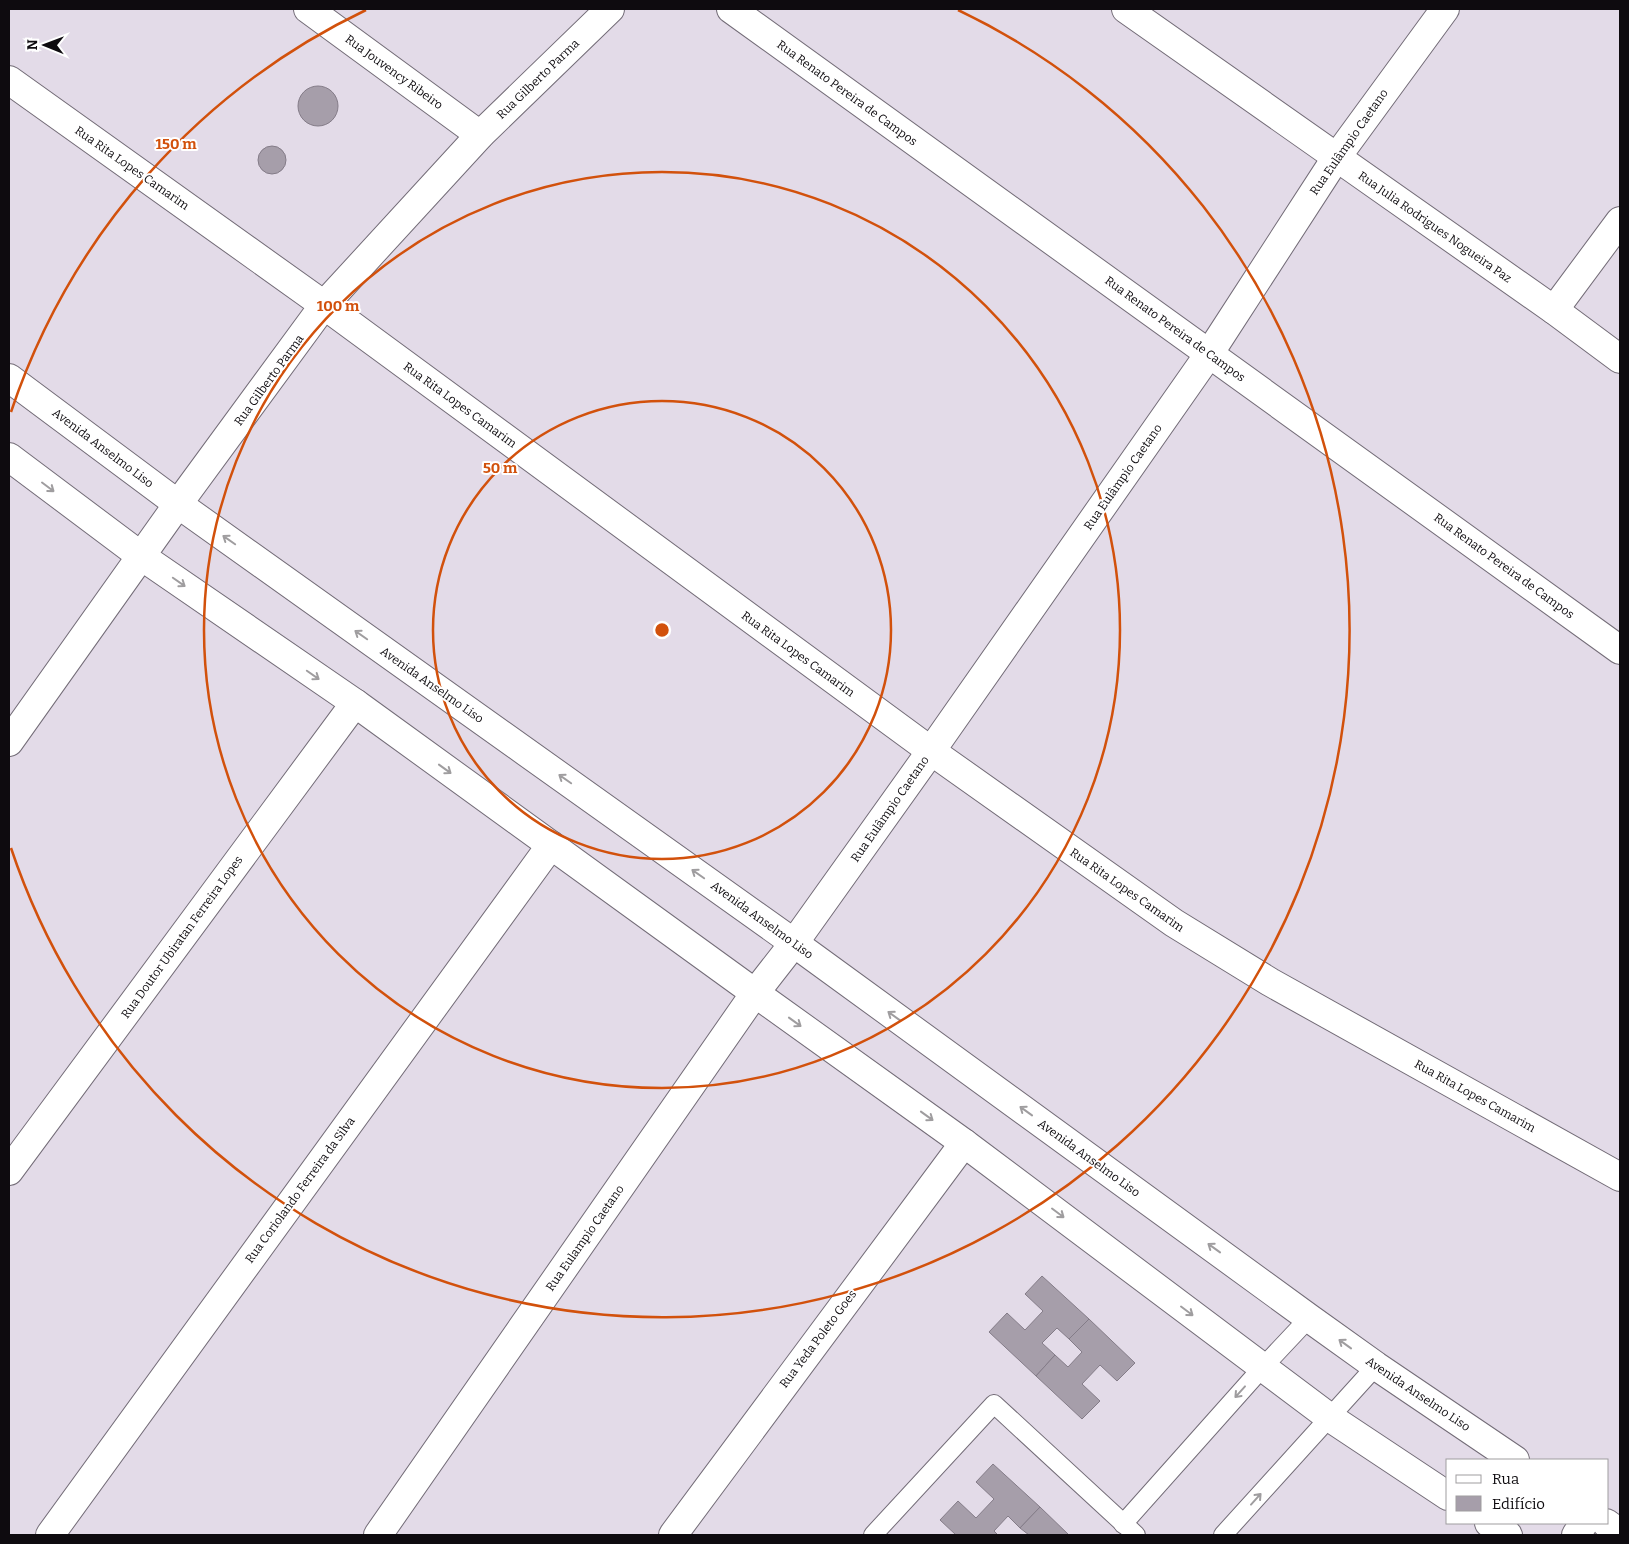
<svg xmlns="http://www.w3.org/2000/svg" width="1629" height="1544" font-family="Bitter,serif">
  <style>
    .building { fill: #a69eaa; stroke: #847c88 }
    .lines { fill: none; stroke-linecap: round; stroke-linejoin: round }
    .lane-casing { stroke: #736c77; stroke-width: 20 }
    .street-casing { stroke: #736c77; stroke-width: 30 }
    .secondary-casing { stroke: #736c77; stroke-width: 30 }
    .lane { stroke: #fff; stroke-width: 18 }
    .street { stroke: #fff; stroke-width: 28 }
    .secondary { stroke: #fff; stroke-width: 28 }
    .oneway { stroke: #9f9d9f }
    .ring { fill: none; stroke: #d2510c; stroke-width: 2.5 }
    .labels { text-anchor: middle; stroke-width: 4; stroke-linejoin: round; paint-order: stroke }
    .street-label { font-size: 12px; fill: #0e0b0f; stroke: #fff }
    .centre { fill: #d2510c; stroke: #fff; stroke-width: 2.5 }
    .ring-label { font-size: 15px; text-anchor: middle; font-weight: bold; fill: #d2510c; stroke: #fff; stroke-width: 4; stroke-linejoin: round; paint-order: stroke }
  </style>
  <rect width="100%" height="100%" fill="#e3dbe8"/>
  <g class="building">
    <circle cx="318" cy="106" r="20"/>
    <circle cx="272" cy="160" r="14"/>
    <path d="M1042,1276L1089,1319L1069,1339L1057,1328L1042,1343L1055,1355L1036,1376L989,1332L1007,1313L1025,1330L1043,1311L1025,1294Z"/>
    <path d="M1089,1319L1135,1363L1117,1381L1100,1365L1082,1384L1100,1401L1082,1419L1036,1376L1055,1355L1068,1367L1082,1352L1069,1339Z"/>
    <path d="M993,1464L1040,1507L1020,1528L1008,1516L994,1531L998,1535H956L940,1520L958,1501L976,1518L994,1499L976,1482Z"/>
    <path d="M1040,1507L1069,1535H1029L1020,1528Z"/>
  </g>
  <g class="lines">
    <g class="lane-casing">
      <g id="lane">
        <path d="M1123,1524L1262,1368L1309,1318"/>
        <path d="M873,1535L994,1404L1136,1535"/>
        <path d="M1223,1535L1376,1366"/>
      </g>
    </g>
    <g class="street-casing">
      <g id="street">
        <path d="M308,9L480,135"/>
        <path d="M731,9L1620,650"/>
        <path d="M1126,9L1554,310L1620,359"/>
        <path d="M9,80L324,305L931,751L1174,923L1270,982L1620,1177"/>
        <path d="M1554,310L1620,221"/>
        <path d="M9,742L178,504L324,305L480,135L610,9"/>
        <path d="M794,943L1309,1318L1376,1366L1515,1460"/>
        <path d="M9,1171L355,703"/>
        <path d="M1489,1523L1508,1535"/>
        <path d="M1606,1523L1620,1533"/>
        <path d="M50,1535L551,845"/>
        <path d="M378,1535L755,993L964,1143L1329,1417L1448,1496"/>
        <path d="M673,1535L964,1143"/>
        <path d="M1576,1535L1584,1523"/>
      </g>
    </g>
    <g class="secondary-casing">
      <g id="secondary">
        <path d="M9,378L178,504L794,943"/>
        <path d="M9,457L141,556L355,703L755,993L794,943L931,751L1209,354L1336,158L1445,9"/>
      </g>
    </g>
    <use href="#lane" class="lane"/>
    <use href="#street" class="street"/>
    <use href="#secondary" class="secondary"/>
  </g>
  <defs><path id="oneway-shaft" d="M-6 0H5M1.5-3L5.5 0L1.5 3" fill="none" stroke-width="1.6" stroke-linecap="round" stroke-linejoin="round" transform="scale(1.25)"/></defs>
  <g class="oneway">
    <use href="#oneway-shaft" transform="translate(48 487) rotate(37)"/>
    <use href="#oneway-shaft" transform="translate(229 540) rotate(-145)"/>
    <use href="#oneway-shaft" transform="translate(179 582) rotate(35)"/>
    <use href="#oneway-shaft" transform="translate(361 635) rotate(-145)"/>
    <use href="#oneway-shaft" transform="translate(313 675) rotate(35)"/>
    <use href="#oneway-shaft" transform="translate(445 769) rotate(36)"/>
    <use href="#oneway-shaft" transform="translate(565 779) rotate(-145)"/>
    <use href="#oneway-shaft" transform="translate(698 874) rotate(-145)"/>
    <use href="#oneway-shaft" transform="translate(894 1016) rotate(-144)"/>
    <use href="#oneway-shaft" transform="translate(795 1022) rotate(36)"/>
    <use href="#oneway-shaft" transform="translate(1026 1111) rotate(-144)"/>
    <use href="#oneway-shaft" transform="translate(927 1116) rotate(36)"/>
    <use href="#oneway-shaft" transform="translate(1058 1213) rotate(37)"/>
    <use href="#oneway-shaft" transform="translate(1214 1248) rotate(-144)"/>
    <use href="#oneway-shaft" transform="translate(1187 1311) rotate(37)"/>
    <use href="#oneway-shaft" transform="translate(1345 1344) rotate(-144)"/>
    <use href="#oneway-shaft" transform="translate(1240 1392) rotate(132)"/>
    <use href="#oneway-shaft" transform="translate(1256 1499) rotate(-48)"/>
  </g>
  <g class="ring">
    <circle cx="662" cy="630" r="229"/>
    <circle cx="662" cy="630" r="458"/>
    <path d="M11 412A687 687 0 0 1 366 10M958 10A687 687 0 1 1 11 848"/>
  </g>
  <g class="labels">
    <g class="street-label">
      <text transform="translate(394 72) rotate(36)" y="4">Rua Jouvency Ribeiro</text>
      <text transform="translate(538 79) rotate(-44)" y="4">Rua Gilberto Parma</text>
      <text transform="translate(847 93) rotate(36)" y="4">Rua Renato Pereira de Campos</text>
      <text transform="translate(1349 142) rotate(-55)" y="4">Rua Eulâmpio Caetano</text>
      <text transform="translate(132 168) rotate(35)" y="4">Rua Rita Lopes Camarim</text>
      <text transform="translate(1435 227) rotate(35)" y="4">Rua Julia Rodrigues Nogueira Paz</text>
      <text transform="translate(1175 329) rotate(36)" y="4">Rua Renato Pereira de Campos</text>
      <text transform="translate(269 380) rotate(-54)" y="4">Rua Gilberto Parma</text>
      <text transform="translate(460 405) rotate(36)" y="4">Rua Rita Lopes Camarim</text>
      <text transform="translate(103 448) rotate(37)" y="4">Avenida Anselmo Liso</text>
      <text transform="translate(1123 477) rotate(-55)" y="4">Rua Eulâmpio Caetano</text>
      <text transform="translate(1504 566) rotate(36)" y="4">Rua Renato Pereira de Campos</text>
      <text transform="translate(798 654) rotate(36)" y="4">Rua Rita Lopes Camarim</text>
      <text transform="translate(432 685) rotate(35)" y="4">Avenida Anselmo Liso</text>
      <text transform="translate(890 809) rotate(-55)" y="4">Rua Eulâmpio Caetano</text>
      <text transform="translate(1127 890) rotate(35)" y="4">Rua Rita Lopes Camarim</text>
      <text transform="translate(762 920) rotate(36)" y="4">Avenida Anselmo Liso</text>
      <text transform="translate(182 937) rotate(-54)" y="4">Rua Doutor Ubiratan Ferreira Lopes</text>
      <text transform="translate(1475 1096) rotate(29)" y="4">Rua Rita Lopes Camarim</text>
      <text transform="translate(1089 1158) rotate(36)" y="4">Avenida Anselmo Liso</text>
      <text transform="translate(300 1190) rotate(-54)" y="4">Rua Coriolando Ferreira da Silva</text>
      <text transform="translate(585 1238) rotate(-55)" y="4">Rua Eulampio Caetano</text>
      <text transform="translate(818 1339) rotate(-53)" y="4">Rua Yeda Poleto Goes</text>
      <text transform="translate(1418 1394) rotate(34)" y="4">Avenida Anselmo Liso</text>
    </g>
  </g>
  <circle cx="662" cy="630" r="8" class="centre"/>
  <g class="ring-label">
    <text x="176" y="149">150 m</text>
    <text x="338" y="311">100 m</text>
    <text x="500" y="473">50 m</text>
  </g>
  <rect width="1629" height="1544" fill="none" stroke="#0e0b0f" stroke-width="20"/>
  <rect x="1446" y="1459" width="162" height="65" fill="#ffffff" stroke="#9f9d9f"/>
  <rect x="1456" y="1475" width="25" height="8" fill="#ffffff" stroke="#9f9d9f"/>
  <text x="1492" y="1484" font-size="15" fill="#0e0b0f">Rua</text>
  <rect x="1456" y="1496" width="25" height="15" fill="#a69eaa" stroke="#9f9d9f"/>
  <text x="1492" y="1509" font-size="15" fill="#0e0b0f">Edifício</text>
  <g transform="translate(45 45) rotate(271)" stroke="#ffffff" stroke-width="4" paint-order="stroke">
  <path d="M0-4L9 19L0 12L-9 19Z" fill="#0e0b0f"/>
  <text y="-8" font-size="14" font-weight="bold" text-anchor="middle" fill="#0e0b0f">N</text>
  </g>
</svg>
